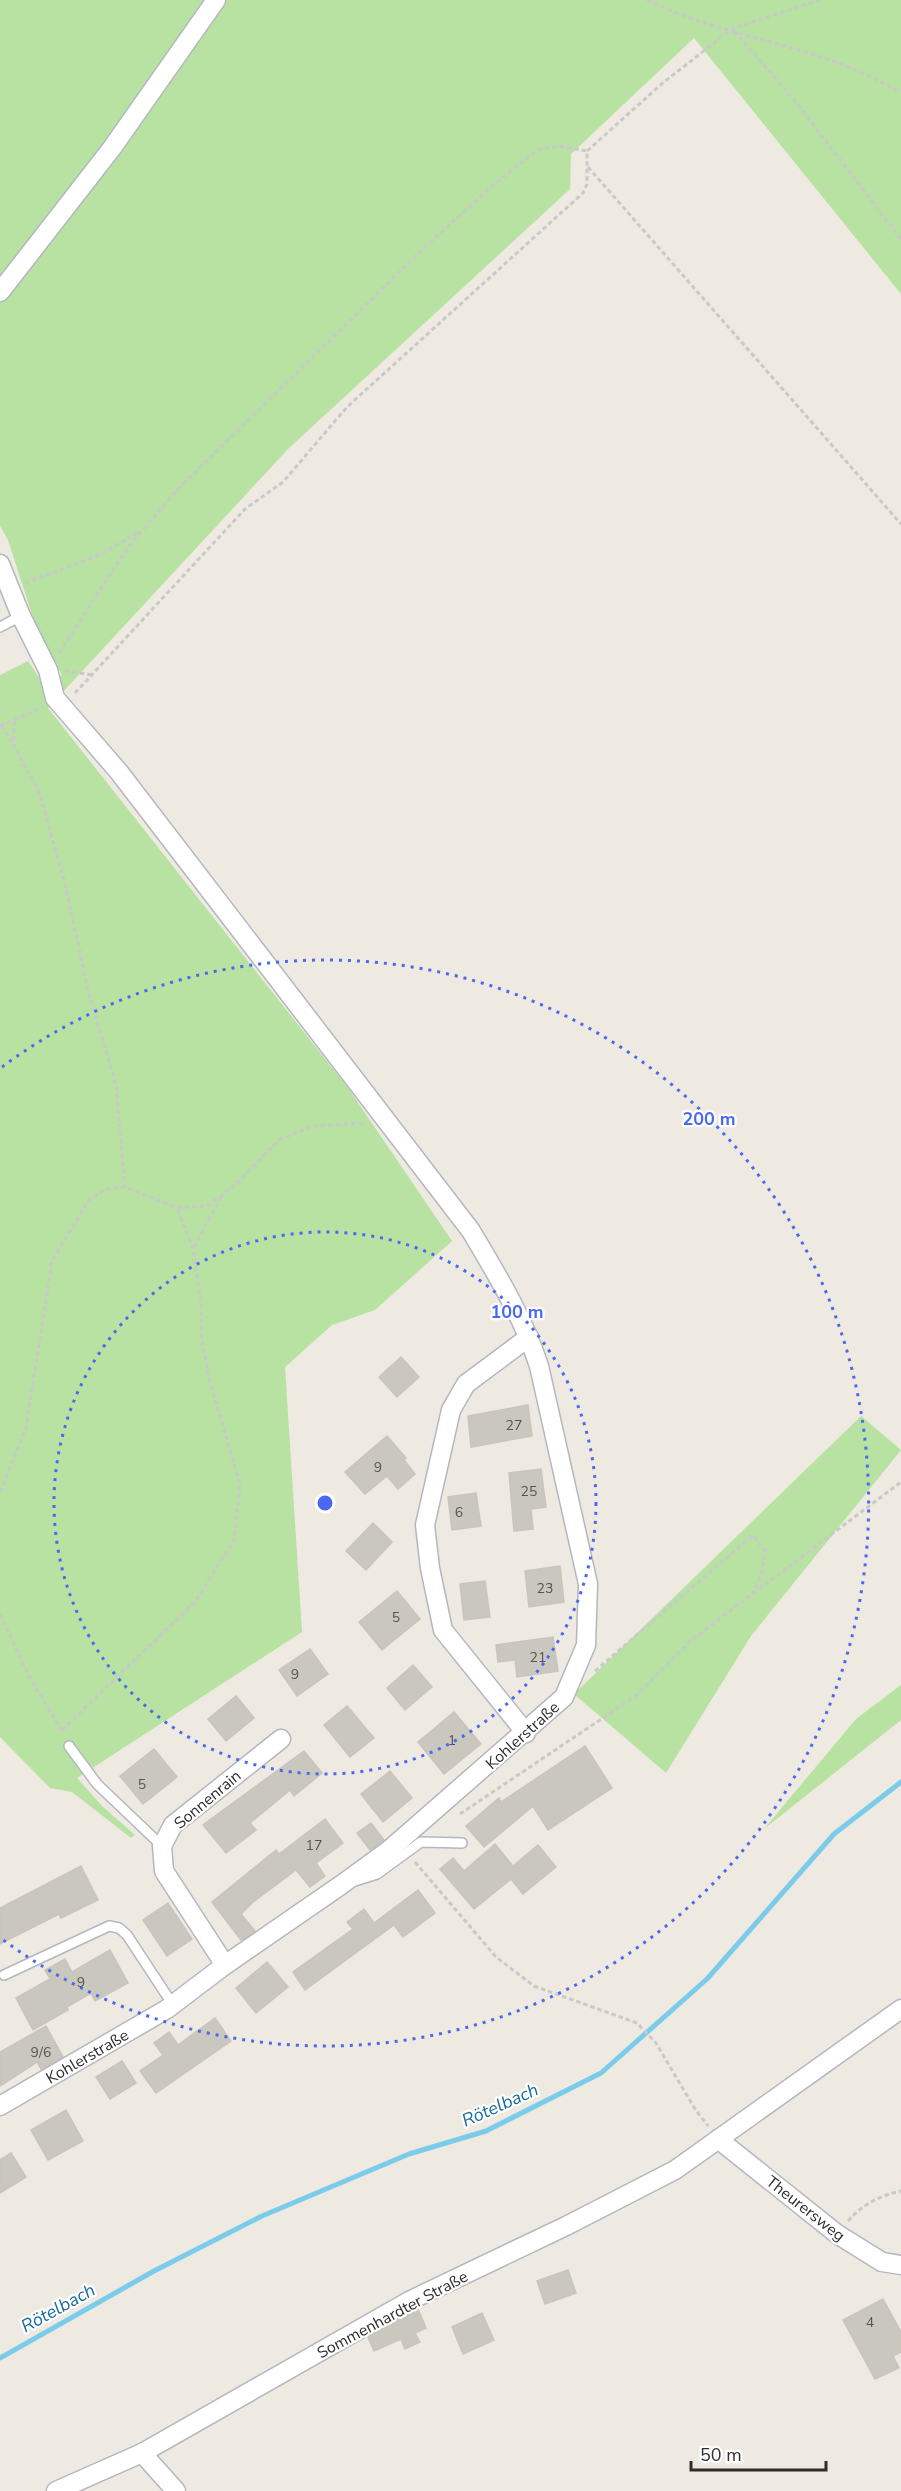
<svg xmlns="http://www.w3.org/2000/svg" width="901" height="2491" font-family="'Nunito Sans',sans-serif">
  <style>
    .green { fill: #b7e2a1 }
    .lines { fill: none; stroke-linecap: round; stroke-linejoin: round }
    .stream { stroke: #7accea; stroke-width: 5 }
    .building { fill: #cac7bf; stroke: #cac5bb; stroke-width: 1.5 }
    .lane-casing { stroke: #b5b7c0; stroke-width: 12 }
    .street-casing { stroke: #b5b7c0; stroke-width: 21 }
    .path { stroke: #c9c9c9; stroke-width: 3; stroke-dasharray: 4.5 3; stroke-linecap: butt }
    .lane { stroke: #fff; stroke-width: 9 }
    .street { stroke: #fff; stroke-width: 18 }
    .ring { fill: none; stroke: #4a69f2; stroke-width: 3; stroke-dasharray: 3 6 }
    .labels { text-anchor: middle; stroke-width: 4.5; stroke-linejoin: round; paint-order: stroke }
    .number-label { font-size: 14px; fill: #555452 }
    .street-label { font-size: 16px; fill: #2e2e2e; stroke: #fff }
    .water-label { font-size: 18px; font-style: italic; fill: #146c9c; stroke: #fff }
    .centre { fill: #4a69f2; stroke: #fff; stroke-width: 3 }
    .ring-label { font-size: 18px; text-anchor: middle; font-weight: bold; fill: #4a69f2; stroke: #fff; stroke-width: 4.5; stroke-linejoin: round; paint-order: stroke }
  </style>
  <rect width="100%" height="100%" fill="#eee9e1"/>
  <g class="green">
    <path d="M0,0H901V294L694,38L571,154L570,189L288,449L48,708L348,1088L452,1241L375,1310L332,1325L285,1367L302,1632L77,1778L102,1806L135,1835L131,1838L72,1792L50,1788L0,1737V675L28,661L44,685L62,675L36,627L8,540L0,526Z"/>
    <path d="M861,1416L901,1450L751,1636L666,1773L574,1694Z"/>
    <path d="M901,1685V1720L764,1829L856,1719Z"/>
  </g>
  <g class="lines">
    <path class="stream" d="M0,2358L154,2271L262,2216L409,2154L486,2131L601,2073L707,1979L834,1834L901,1782"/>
  </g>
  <g class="building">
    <path d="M401,1357L419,1377L397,1397L379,1377Z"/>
    <path d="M528,1405L532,1436L471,1447L468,1416Z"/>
    <path d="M387,1436L406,1458L404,1460L415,1474L398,1489L387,1476L365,1494L345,1472Z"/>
    <path d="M541,1469L546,1507L531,1509L533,1529L514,1531L509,1473Z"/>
    <path d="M476,1493L481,1526L452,1530L448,1497Z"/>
    <path d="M373,1523L392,1542L366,1570L346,1551Z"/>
    <path d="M560,1566L564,1602L529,1607L525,1571Z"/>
    <path d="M485,1581L490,1617L464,1620L460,1584Z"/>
    <path d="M397,1591L420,1619L382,1650L359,1622Z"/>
    <path d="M553,1637L558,1671L517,1677L515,1660L498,1662L496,1645Z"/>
    <path d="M310,1649L328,1674L297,1696L279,1670Z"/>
    <path d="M413,1665L432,1687L405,1710L387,1688Z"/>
    <path d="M236,1696L254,1718L226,1741L208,1719Z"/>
    <path d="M347,1706L374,1738L350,1757L324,1725Z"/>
    <path d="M454,1712L481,1744L444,1774L418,1742Z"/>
    <path d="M585,1746L612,1788L548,1830L533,1806L484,1847L466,1826L499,1798L501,1802Z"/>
    <path d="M154,1749L177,1777L143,1804L120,1776Z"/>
    <path d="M304,1751L322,1773L294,1796L290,1790L250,1823L256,1830L226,1853L203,1825Z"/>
    <path d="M390,1771L412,1798L383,1822L361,1794Z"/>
    <path d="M325,1819L343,1843L316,1863L325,1876L310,1887L296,1870L253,1902L241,1914L255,1931L241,1940L212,1902L276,1850L279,1854Z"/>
    <path d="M371,1823L384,1840L370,1850L357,1833Z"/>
    <path d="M495,1844L513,1866L538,1845L556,1867L523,1894L511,1879L474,1909L440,1869L453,1858L464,1871Z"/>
    <path d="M81,1866L98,1900L61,1918L59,1914L0,1944V1908Z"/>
    <path d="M418,1890L435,1913L403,1937L394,1925L305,1990L293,1972L353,1929L347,1922L364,1909L374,1923Z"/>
    <path d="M168,1903L192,1939L167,1956L143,1920Z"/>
    <path d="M110,1950L128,1983L95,2001L91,1993L67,2007L68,2010L33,2030L16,1998L50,1979L45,1970L65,1959L72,1972Z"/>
    <path d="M267,1962L288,1987L256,2013L236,1988Z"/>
    <path d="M215,2018L231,2041L156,2093L140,2071L163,2055L154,2043L169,2032L178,2045Z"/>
    <path d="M46,2026L63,2057L41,2069L37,2062L0,2086V2052Z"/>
    <path d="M122,2061L136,2083L110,2099L96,2077Z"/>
    <path d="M66,2110L83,2141L48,2160L31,2130Z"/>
    <path d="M11,2153L26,2177L0,2193V2160Z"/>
    <path d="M568,2270L576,2293L545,2304L537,2281Z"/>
    <path d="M883,2299L901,2332V2352L893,2356L899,2368L875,2379L843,2320Z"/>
    <path d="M418,2309L426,2328L415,2333L420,2342L405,2349L401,2339L374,2351L368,2337Z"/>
    <path d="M482,2313L494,2340L463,2354L452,2327Z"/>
  </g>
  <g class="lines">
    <g class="lane-casing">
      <g id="lane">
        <path d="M0,627L21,616"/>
        <path d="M69,1746L97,1784L162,1846"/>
        <path d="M355,1881L377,1874L421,1842L462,1843"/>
        <path d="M4,1975L109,1926L119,1928L127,1935L173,2005"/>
      </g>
    </g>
    <g class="street-casing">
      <g id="street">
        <path d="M0,292L112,148L216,0"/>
        <path d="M0,564L21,616L48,670L55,698L119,772L471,1231C497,1275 523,1317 539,1366L588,1584L586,1645L564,1697L389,1850L341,1885L225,1965L167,2009L0,2106"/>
        <path d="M526,1733L443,1630L430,1568L425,1525L451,1410L466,1384L529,1337"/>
        <path d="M225,1965L164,1871L162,1846L173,1825L281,1739"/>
        <path d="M718,2139L837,2234L882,2262L901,2265"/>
        <path d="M142,2453L176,2491"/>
        <path d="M56,2491L142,2453L409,2301L566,2226L675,2170L901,2009"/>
      </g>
    </g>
    <g class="path">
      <path d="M647,0C704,28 769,39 830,60C854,68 878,81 901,92"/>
      <path d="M734,31L791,96L901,239"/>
      <path d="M588,167L901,524"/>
      <path d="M25,583L99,555L139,532"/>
      <path d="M59,653L128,547L177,490L424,248L491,187L537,150L558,146L587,151"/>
      <path d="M65,671L93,675"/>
      <path d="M75,693L245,509L283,482L347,407L583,193L587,184V151L664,82L732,29L819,0"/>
      <path d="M14,721L13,744L40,794L66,888L88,991L116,1084L125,1187"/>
      <path d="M0,726L42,707"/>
      <path d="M1,726L12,742"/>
      <path d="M194,1247L222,1195"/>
      <path d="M0,1492L26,1428L52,1261L89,1200L106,1189L125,1187L177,1208L207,1206L234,1186L279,1140L313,1126L366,1123"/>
      <path d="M0,1614L29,1676L62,1731"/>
      <path d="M595,1671L753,1535L765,1551L762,1572L753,1593"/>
      <path d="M62,1730L195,1602L234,1540L240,1484L209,1379L201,1335V1303L193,1248L177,1208"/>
      <path d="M460,1814L637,1695L690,1641L901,1482"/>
      <path d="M415,1862L496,1957L534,1986L637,2023L656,2043L695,2109L708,2126"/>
      <path d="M848,2221C863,2204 879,2196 901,2191"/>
    </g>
    <use href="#lane" class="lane"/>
    <use href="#street" class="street"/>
  </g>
  <g class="ring">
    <circle cx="325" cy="1503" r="271"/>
    <path d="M2 1067A543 543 0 1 1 2 1939"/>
  </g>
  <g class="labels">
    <g class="number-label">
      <text x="514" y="1430">27</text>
      <text x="378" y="1472">9</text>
      <text x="529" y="1496">25</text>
      <text x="459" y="1517">6</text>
      <text x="545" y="1593">23</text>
      <text x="396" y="1622">5</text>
      <text x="538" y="1662">21</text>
      <text x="295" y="1679">9</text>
      <text x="452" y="1745">1</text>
      <text x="142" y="1789">5</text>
      <text x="314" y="1850">17</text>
      <text x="81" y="1987">9</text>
      <text x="41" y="2057">9/6</text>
      <text x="870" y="2327">4</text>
    </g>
    <g class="street-label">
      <text transform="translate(522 1735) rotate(-42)" y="6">Kohlerstraße</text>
      <text transform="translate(207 1799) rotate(-40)" y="6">Sonnenrain</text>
      <text transform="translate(87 2056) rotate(-30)" y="6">Kohlerstraße</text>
      <text transform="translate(806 2208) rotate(38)" y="6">Theurersweg</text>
      <text transform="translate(392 2314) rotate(-28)" y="6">Sommenhardter Straße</text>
    </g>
    <g class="water-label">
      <text transform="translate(500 2105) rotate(-24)" y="6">Rötelbach</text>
      <text transform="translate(58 2308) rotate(-29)" y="6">Rötelbach</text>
    </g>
  </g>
  <circle cx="325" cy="1503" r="9" class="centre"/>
  <g class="ring-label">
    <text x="709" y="1125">200 m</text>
    <text x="517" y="1318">100 m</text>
  </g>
  <path d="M691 2461v9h135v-9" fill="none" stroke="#2e2e2e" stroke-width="3"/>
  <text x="700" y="2461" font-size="18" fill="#2e2e2e" stroke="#ffffff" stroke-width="4.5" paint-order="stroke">50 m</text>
</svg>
